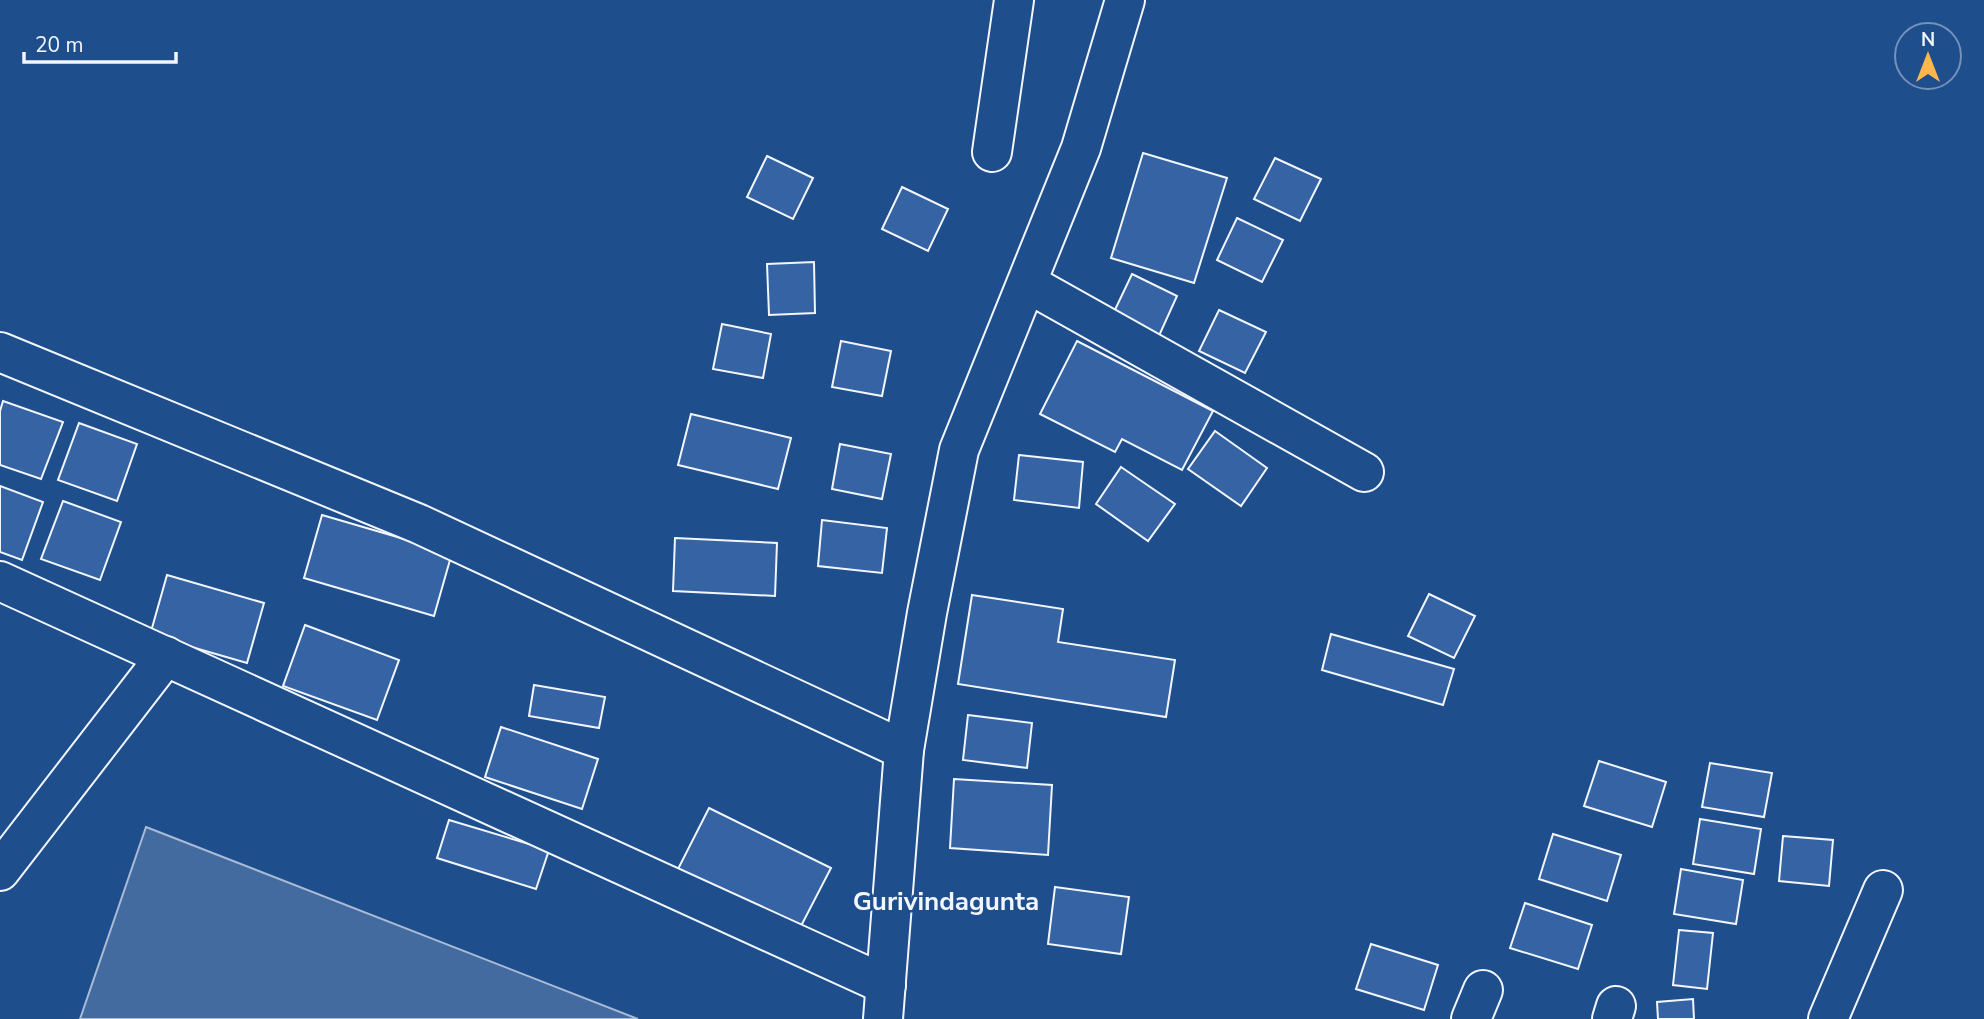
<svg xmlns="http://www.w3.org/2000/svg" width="1984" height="1019" font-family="'Nunito Sans',sans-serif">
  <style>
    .water { fill: #446ba0; stroke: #a8bbd7; stroke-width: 2 }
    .building { fill: #3563a3; stroke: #f2f6ff; stroke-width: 2 }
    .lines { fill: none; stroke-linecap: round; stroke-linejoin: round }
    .minor-casing { stroke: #f2f6ff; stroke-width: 42 }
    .major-casing { stroke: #f2f6ff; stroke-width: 42 }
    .minor { stroke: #1f4e8c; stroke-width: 38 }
    .major { stroke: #1f4e8c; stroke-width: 38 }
    .labels { text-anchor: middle; stroke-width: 5; stroke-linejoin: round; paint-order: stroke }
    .quarter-label { font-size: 26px; font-weight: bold; fill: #f2f6ff; stroke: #1f4e8c }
  </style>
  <rect width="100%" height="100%" fill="#1f4e8c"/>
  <path class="water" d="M146,827L638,1019H80Z"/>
  <g class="building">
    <path d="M1143,153L1227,178L1194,283L1111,258Z"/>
    <path d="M767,156L813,178L793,219L747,197Z"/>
    <path d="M1275,158L1321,179L1300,221L1254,199Z"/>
    <path d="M902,187L948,209L928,251L882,229Z"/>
    <path d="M1237,218L1283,240L1262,282L1217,260Z"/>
    <path d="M814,262L815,313L769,315L767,264Z"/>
    <path d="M1132,274L1177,296L1158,338L1112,316Z"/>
    <path d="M1219,310L1266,332L1245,373L1199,351Z"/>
    <path d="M722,324L771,334L763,378L713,369Z"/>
    <path d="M841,341L891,351L882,396L832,387Z"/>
    <path d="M1077,341L1213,411L1182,470L1122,439L1115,452L1040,414Z"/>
    <path d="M3,401L63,422L41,479L0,465V411Z"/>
    <path d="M691,414L791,438L778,489L678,465Z"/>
    <path d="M79,423L137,444L117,501L58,480Z"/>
    <path d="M1215,431L1267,468L1241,506L1188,469Z"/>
    <path d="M840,444L891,454L882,499L832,489Z"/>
    <path d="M1019,455L1083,462L1079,508L1014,500Z"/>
    <path d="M1121,467L1175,504L1148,541L1096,504Z"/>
    <path d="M0,486L43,502L22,560L0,552Z"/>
    <path d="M63,501L121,522L100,580L41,559Z"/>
    <path d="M322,515L452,553L434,616L304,578Z"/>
    <path d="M822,520L887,528L882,573L818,566Z"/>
    <path d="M675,538L777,543L775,596L673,591Z"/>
    <path d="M167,575L264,603L247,663L150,635Z"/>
    <path d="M1429,594L1475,616L1454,658L1408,636Z"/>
    <path d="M972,595L1063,609L1058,642L1175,660L1166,717L958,684Z"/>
    <path d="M305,625L399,660L377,720L283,686Z"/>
    <path d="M1331,634L1454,669L1443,705L1322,670Z"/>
    <path d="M534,685L605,697L599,728L529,716Z"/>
    <path d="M968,715L1032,723L1027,768L963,760Z"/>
    <path d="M501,727L598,759L582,809L485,777Z"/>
    <path d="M1599,761L1666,782L1652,827L1584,806Z"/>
    <path d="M1710,763L1772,773L1764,817L1702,807Z"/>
    <path d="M954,779L1052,785L1048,855L950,848Z"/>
    <path d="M709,808L831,868L800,928L678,869Z"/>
    <path d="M1700,819L1761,829L1754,874L1693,864Z"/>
    <path d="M449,820L549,850L536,889L437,858Z"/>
    <path d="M1553,834L1621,855L1607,901L1539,879Z"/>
    <path d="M1783,836L1833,840L1829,886L1779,881Z"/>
    <path d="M1681,869L1743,880L1736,924L1674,914Z"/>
    <path d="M1055,887L1129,897L1121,954L1048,944Z"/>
    <path d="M1525,903L1592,925L1578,969L1510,948Z"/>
    <path d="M1679,930L1713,933L1707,989L1673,985Z"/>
    <path d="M1371,944L1438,965L1424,1010L1356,989Z"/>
    <path d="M1693,999L1694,1019H1658L1657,1002Z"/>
  </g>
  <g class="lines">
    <g class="minor-casing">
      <g id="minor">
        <path d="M992,152L1014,0"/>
        <path d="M1027,283L1364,472"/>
        <path d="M0,352L419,524L904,750"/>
        <path d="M0,581L886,985"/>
        <path d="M0,871L166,656"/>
        <path d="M1471,1019L1483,990"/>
        <path d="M1612,1019L1616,1006"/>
        <path d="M1828,1019L1883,890"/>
      </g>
    </g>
    <g class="major-casing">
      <path id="major" d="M883,1019L904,750L927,613L959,450L1081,148L1125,0"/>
    </g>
    <use href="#minor" class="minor"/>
    <use href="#major" class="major"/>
  </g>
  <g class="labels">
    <g class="quarter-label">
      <text x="946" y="910">Gurivindagunta</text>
    </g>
  </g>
  <g transform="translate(1928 56)"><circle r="33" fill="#1f4e8c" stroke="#7391ba" stroke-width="2"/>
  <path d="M0-5L12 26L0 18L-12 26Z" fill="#ffb74d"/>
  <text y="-10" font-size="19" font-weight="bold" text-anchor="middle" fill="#f2f6ff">N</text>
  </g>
  <path d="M24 52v10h152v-10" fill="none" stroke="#f2f6ff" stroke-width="3.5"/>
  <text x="35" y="52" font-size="21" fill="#f2f6ff" stroke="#1f4e8c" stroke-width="5" paint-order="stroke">20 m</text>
</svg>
